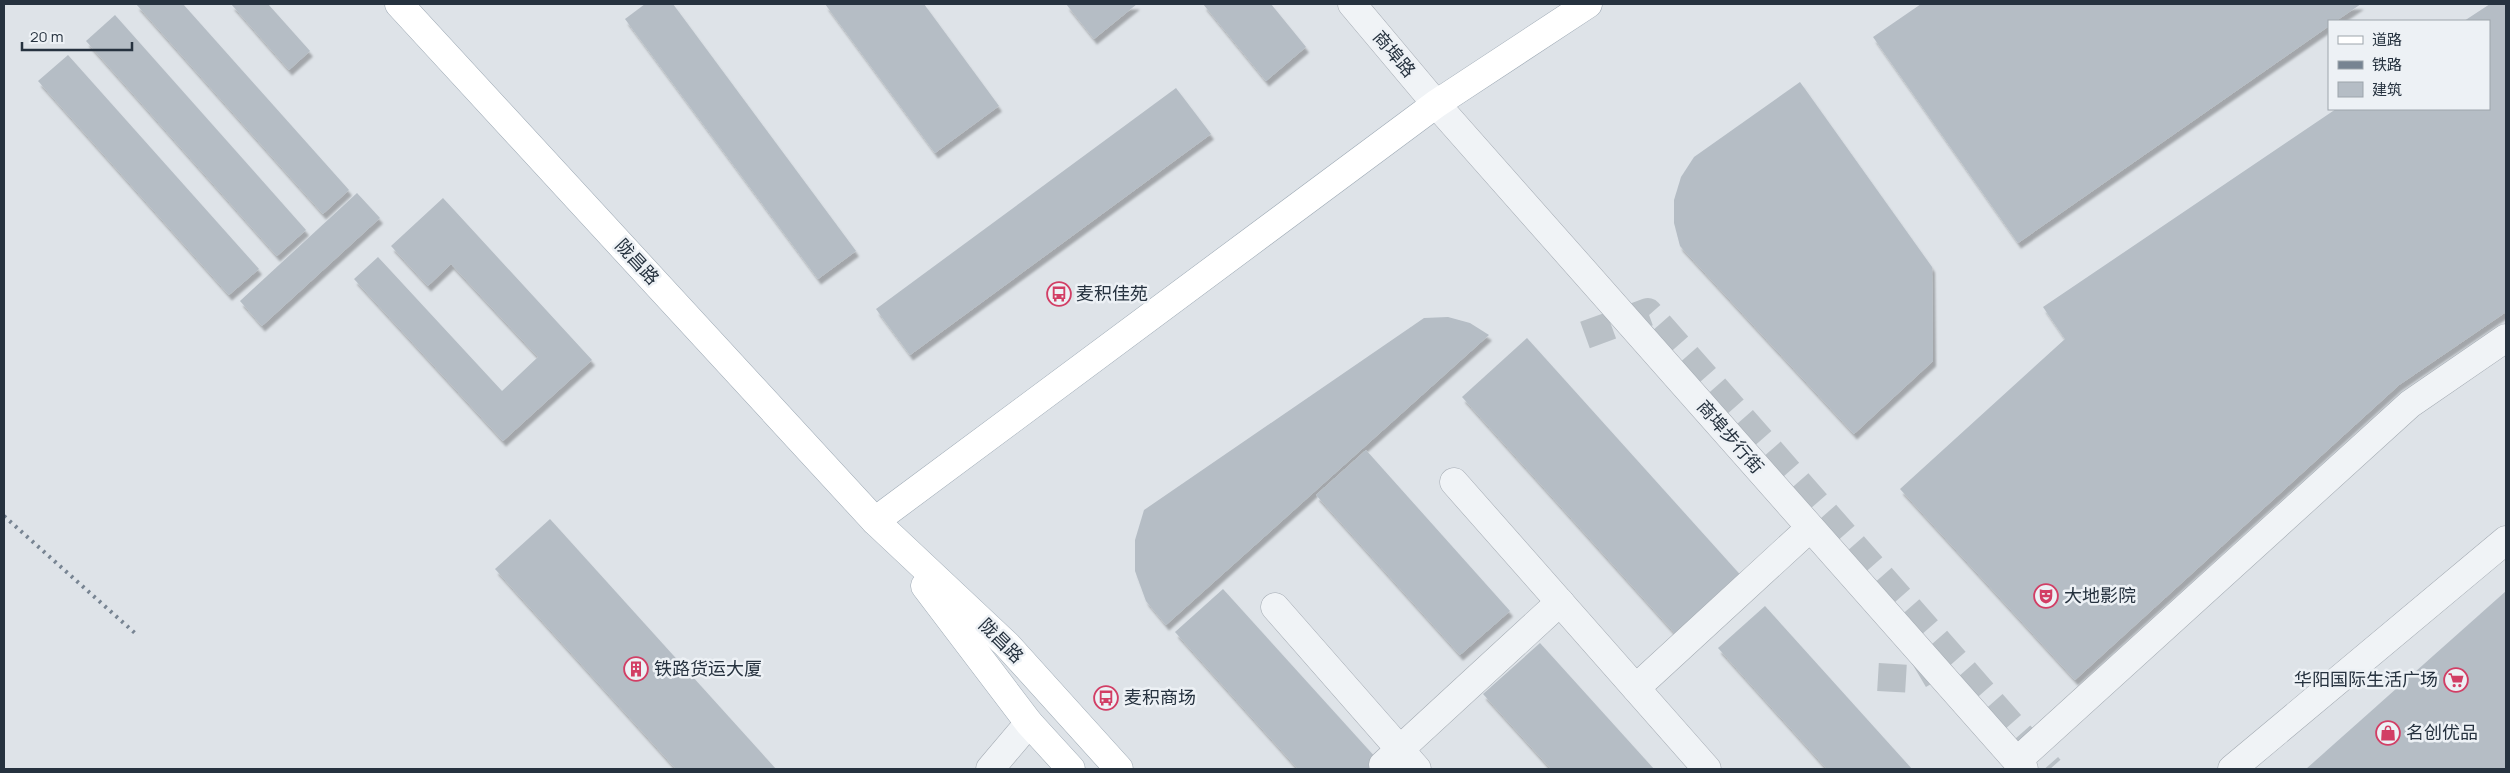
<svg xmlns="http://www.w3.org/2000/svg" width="2510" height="773" font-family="Manrope,'Noto Sans SC',sans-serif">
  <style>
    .building { fill: #b5bdc5; filter: url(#shadow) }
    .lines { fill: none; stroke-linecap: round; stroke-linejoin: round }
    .minor-tunnel { stroke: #b9c0c6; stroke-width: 28; stroke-dasharray: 28 14; stroke-linecap: butt }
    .minor-casing { stroke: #a3aab2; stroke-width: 29 }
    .major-casing { stroke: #9da9b4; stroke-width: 29 }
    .minor { stroke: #f0f3f6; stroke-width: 28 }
    .major { stroke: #fff; stroke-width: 28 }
    .rail { stroke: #778492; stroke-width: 4; stroke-dasharray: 2.5 5; stroke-linecap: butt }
    .labels { text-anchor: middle; stroke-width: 5; stroke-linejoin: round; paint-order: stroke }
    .street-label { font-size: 18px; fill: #26323f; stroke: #edf1f5 }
    .poi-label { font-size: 18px; fill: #26323f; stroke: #edf1f5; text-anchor: start }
  </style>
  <defs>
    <filter id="shadow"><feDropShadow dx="3" dy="5.5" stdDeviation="1" flood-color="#0004"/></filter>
  </defs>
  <rect width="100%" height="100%" fill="#dee3e8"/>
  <g class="building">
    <path d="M136,4H183L349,190L323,214Z"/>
    <path d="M231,4H268L310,51L289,70Z"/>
    <path d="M645,4H673L856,251L818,279L625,19Z"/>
    <path d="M825,4H924L999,106L935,153Z"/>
    <path d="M1066,4H1137L1094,39Z"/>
    <path d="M1203,4H1271L1306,47L1266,81Z"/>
    <path d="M1921,4H2361L2336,21H2329V26L2018,243L1873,37Z"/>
    <path d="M2490,4H2506V312L2399,385L2075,680L1900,489L2065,339L2043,307L2336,109H2489V21H2464Z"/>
    <path d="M115,15L306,230L277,256L86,41Z"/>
    <path d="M68,55L259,269L229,295L38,81Z"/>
    <path d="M1800,82L1932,267L1933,361L1854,434L1680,246L1674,223V200L1681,177L1694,157Z"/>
    <path d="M1176,88L1211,134L910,355L876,309Z"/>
    <path d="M357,193L380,218L262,326L240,301Z"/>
    <path d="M443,198L592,360L503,441L354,279L378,257L502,391L538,357L451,264L428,286L391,246Z"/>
    <path d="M1448,317L1470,323L1489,335L1166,625L1146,601L1135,571V540L1144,510L1424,318Z"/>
    <path d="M1527,338L1745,580L1680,639L1462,397Z"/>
    <path d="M1366,450L1510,611L1460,655L1316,495Z"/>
    <path d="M550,519L776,769H676L495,569Z"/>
    <path d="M1223,589L1386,769H1298L1175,632Z"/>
    <path d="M2506,591V769H2306Z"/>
    <path d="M1765,606L1912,769H1827L1718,648Z"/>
    <path d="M1540,643L1654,769H1551L1483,694Z"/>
  </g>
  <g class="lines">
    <g class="minor-tunnel">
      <path d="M1585,335L1648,312L2050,769"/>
      <path d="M1878,677L1912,679L1951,656"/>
    </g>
    <g class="minor-casing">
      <g id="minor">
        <path d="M1352,4L1436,104L2024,769"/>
        <path d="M1454,482L1707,769"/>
        <path d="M1275,607L1417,769"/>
        <path d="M1636,688L1810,528"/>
        <path d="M2017,761L2410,404L2506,338"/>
        <path d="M1383,765L1560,602"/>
        <path d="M990,769L1029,723"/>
        <path d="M2232,769L2506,540"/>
      </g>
    </g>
    <g class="major-casing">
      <g id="major">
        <path d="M399,4L875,521L1007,645L1119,769"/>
        <path d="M875,521L1436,104L1588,4"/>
        <path d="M925,586L1029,723L1071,769"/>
      </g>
    </g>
    <use href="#minor" class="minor"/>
    <use href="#major" class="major"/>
    <path class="rail" d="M4,516L136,634"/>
  </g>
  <defs>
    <g id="bus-ring" transform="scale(1.25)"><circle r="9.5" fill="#edf1f5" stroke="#d23e65" stroke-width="1.5"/><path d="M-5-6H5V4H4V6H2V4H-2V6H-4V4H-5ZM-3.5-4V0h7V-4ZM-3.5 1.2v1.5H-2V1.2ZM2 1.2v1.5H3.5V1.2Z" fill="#d23e65"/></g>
    <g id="theatre-ring" transform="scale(1.25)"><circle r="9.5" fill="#edf1f5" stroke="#d23e65" stroke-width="1.5"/><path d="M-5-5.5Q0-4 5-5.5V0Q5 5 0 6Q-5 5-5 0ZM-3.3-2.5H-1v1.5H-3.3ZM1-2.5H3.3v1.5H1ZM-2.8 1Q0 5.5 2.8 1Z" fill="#d23e65"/></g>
    <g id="building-ring" transform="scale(1.25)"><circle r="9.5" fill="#edf1f5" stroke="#d23e65" stroke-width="1.5"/><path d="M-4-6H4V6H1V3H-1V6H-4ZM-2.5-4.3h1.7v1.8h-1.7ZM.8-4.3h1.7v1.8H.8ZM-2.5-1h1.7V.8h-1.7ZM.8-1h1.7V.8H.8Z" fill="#d23e65"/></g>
    <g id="supermarket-ring" transform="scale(1.25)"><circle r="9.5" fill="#edf1f5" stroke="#d23e65" stroke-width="1.5"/><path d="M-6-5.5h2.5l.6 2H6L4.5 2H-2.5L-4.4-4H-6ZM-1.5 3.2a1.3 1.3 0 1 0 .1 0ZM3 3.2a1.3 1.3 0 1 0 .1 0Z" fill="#d23e65"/></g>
    <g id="shop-ring" transform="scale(1.25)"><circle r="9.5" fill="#edf1f5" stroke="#d23e65" stroke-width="1.5"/><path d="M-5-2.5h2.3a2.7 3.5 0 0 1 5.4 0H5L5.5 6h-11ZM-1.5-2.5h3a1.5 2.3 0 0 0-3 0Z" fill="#d23e65"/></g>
  </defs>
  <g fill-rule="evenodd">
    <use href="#bus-ring" x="1059" y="294"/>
    <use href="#theatre-ring" x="2046" y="596"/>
    <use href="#building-ring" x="636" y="669"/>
    <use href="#supermarket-ring" x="2456" y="680"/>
    <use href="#bus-ring" x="1106" y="698"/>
    <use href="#shop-ring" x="2388" y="733"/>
  </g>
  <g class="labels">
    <g class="street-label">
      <text transform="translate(1394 54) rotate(50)" y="6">商埠路</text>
      <text transform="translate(637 262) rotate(47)" y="6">陇昌路</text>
      <text transform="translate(1730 437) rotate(49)" y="6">商埠步行街</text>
      <text transform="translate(1001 641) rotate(45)" y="6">陇昌路</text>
    </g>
    <g class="poi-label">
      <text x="1076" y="300">麦积佳苑</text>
      <text x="2064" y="602">大地影院</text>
      <text x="654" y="675">铁路货运大厦</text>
      <text x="2438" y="686" text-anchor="end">华阳国际生活广场</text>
      <text x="1124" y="704">麦积商场</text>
      <text x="2406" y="739">名创优品</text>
    </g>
  </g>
  <rect width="2510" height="773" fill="none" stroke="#26323f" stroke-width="10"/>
  <rect x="2328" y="20" width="162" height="90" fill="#edf1f5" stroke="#9da5ac"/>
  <rect x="2338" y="36" width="25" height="8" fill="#ffffff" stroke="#9da5ac"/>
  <text x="2372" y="45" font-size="15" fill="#26323f">道路</text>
  <rect x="2338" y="61" width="25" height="8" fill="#778492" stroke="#9da5ac"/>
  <text x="2372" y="70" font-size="15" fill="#26323f">铁路</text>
  <rect x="2338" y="82" width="25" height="15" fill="#b5bdc5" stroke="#9da5ac"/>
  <text x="2372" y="95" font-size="15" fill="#26323f">建筑</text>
  <path d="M22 42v8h110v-8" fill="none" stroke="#26323f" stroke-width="2.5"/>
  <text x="30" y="42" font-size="15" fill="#26323f" stroke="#edf1f5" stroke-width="4" paint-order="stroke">20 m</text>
</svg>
